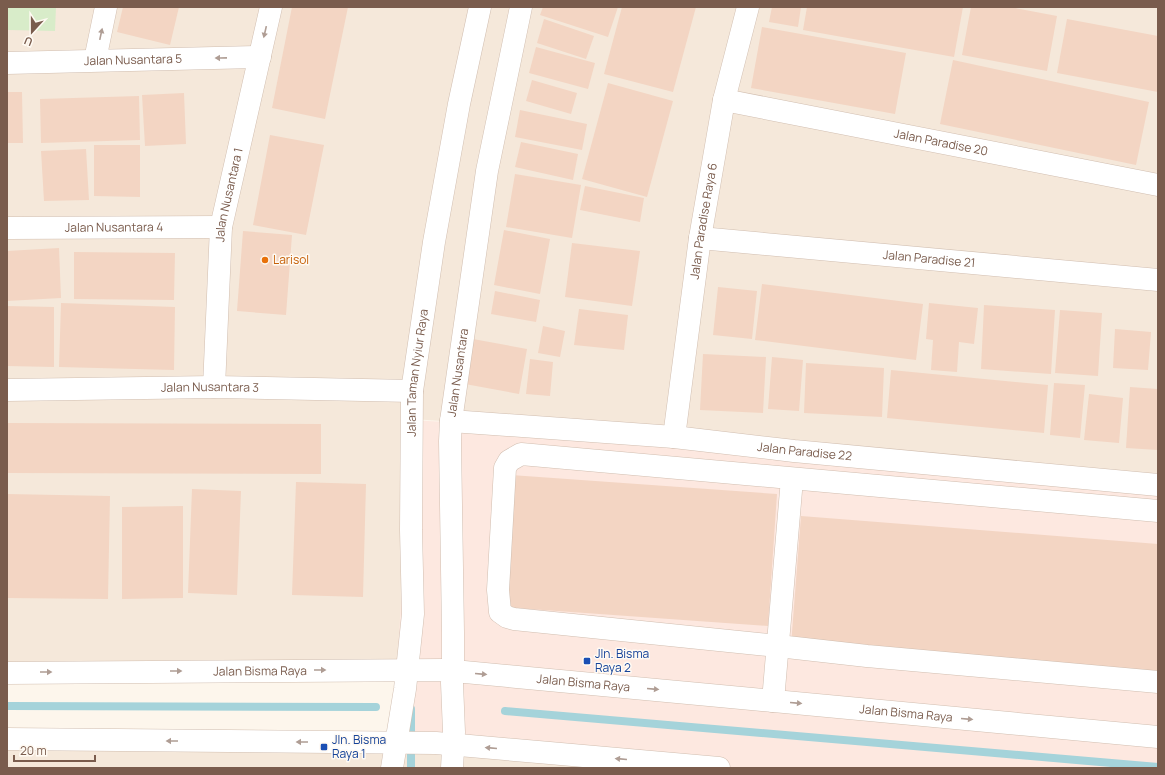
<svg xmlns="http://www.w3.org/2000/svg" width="1165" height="775" font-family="Manrope,sans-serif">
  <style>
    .residential { fill: #f5e8da }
    .commercial { fill: #fde8e0 }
    .green { fill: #d8ecc9 }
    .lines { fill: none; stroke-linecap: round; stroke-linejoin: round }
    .stream { stroke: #a5d3da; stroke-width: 8 }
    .building { fill: #f3d5c3 }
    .minor-casing { stroke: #d1beb0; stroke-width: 23 }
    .minor { stroke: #fff; stroke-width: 22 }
    .oneway { fill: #af9d94 }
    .food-dot { fill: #e8710a; stroke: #fffaf3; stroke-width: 1.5 }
    .transit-dot { fill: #1a4fb4; stroke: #fffaf3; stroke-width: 1.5 }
    .labels { text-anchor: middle; stroke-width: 3; stroke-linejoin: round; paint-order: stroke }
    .street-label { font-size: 12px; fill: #7a5c4d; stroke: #fffaf3 }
    .food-label { font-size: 12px; fill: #c56008; stroke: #fffaf3; text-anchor: start }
    .transit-label { font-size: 12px; fill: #164399; stroke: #fffaf3; text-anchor: start }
  </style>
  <rect width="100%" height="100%" fill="#fdf6ec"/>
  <g class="residential">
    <path d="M7,7H1158V485L578,430L412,419L407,670L7,672Z"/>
    <path d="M7,744L392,749L603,768H7Z"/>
  </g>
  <path class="commercial" d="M412,420L578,430L1158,485V768H603L392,749Z"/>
  <path class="green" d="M8,7H56L55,31L8,30Z"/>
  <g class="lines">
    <g class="stream">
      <path d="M7,706L376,707"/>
      <path d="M505,711L1158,767"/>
      <path d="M411,768V709"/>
    </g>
  </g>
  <g class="building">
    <path d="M123,7H179L170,45L117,32Z"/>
    <path d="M292,7H348L325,119L272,108Z"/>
    <path d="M543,7H618L608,37L540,15Z"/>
    <path d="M622,7H696L673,92L604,74Z"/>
    <path d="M772,7H801L798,27L769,22Z"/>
    <path d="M807,7H963L954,57L803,30Z"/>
    <path d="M971,7H1010L1057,16L1047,71L962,55Z"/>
    <path d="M544,19L594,36L586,59L537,43Z"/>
    <path d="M1067,19L1158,36V92L1057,73Z"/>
    <path d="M762,27L906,53L895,114L751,88Z"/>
    <path d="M536,47L595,63L588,89L529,73Z"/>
    <path d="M953,60L1149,102L1136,165L940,124Z"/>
    <path d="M532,80L577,93L571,114L526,101Z"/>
    <path d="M608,83L673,101L647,197L582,179Z"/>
    <path d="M7,92H22L23,143H7Z"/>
    <path d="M184,93L186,144L145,146L142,95Z"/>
    <path d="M139,96L140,140L41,143L40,99Z"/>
    <path d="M520,110L587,124L582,150L515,137Z"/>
    <path d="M270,135L324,145L306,235L253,225Z"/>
    <path d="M521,142L578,154L573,180L515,167Z"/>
    <path d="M94,145H140V197L94,196Z"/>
    <path d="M86,149L89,200L44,201L41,151Z"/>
    <path d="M515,174L581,185L572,238L506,227Z"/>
    <path d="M585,186L644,198L640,222L580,210Z"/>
    <path d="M504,230L550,239L540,294L494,285Z"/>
    <path d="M243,231L292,235L286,315L237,311Z"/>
    <path d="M572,243L640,251L632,306L565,297Z"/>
    <path d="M59,248L61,298L7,301V251Z"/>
    <path d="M74,252L175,253L174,300L74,299Z"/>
    <path d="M762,284L923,304L916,360L755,340Z"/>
    <path d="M718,287L757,291L752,339L713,335Z"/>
    <path d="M495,291L540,300L536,322L491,314Z"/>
    <path d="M61,303L175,307L174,370L59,367Z"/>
    <path d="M929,303L978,308L974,344L959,342L957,372L931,370L933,340L926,339Z"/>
    <path d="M984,305L1055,310L1051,374L981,369Z"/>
    <path d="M7,306L54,307V367L7,366Z"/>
    <path d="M579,309L628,315L624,350L574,345Z"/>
    <path d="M1060,310L1102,313L1098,376L1055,373Z"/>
    <path d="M543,326L565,331L560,357L538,353Z"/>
    <path d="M1115,329L1151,332L1148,370L1113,368Z"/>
    <path d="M473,339L527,349L519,394L465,384Z"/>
    <path d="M703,354L766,357L763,413L700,410Z"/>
    <path d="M772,357L803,360L799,411L768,409Z"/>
    <path d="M530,359L553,362L550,396L526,394Z"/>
    <path d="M806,363L884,368L882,417L804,413Z"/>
    <path d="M891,370L1048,385L1044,433L887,418Z"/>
    <path d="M1054,383L1085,385L1080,438L1050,435Z"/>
    <path d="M1130,387L1158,389V450L1126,448Z"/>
    <path d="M1089,394L1123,398L1119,443L1084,440Z"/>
    <path d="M7,423L321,424V474L7,473Z"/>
    <path d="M511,475L777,494L768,626L502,607Z"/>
    <path d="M296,482L366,484L363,597L292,595Z"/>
    <path d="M192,489L241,491L237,595L188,593Z"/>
    <path d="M7,494L110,496L108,599L7,598Z"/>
    <path d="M183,506V598L122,599V507Z"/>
    <path d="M801,516L1158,544V674L791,645Z"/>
  </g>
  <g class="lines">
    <g class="minor-casing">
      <g id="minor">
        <path d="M95,60L106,7"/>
        <path id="s1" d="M7,63L260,57"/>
        <path id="s2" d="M724,100L1158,185"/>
        <path id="s3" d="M7,228L221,227"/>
        <path id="s4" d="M700,238L1158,280"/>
        <path id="s5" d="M214,387L221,227L271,7"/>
        <path id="s6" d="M7,390L214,387L412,391"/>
        <path id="s7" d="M451,421L674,437L794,451L1158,485"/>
        <path id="s8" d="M674,437L700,238L724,100L748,7"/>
        <path d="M1158,511L521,454L509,461L505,468L498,590L500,612L507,617L514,619L778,646L867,656L1158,682"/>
        <path id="s9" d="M7,673L443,670L1158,737"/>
        <path d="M773,701L792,479"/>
        <path d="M7,739L436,743L719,768"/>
        <path id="s10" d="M392,768L405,689L413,614L411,530L412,391L434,242L459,104L480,7"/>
        <path id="s11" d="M452,768L454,732L452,683L453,671V632L450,441L451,421L487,171L521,7"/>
      </g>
    </g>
    <use href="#minor" class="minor"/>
  </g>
  <defs><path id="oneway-solid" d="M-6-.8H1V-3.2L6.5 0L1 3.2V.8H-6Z"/></defs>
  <g class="oneway">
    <use href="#oneway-solid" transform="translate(265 32) rotate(103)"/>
    <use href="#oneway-solid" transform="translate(101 34) rotate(-78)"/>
    <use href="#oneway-solid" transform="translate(221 58) rotate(179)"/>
    <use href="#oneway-solid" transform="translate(320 670)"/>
    <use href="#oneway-solid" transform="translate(176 671)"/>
    <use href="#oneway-solid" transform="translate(46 672)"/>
    <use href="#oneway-solid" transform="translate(481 674) rotate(5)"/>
    <use href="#oneway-solid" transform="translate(653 689) rotate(5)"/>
    <use href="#oneway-solid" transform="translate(796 703) rotate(5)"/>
    <use href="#oneway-solid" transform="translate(967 719) rotate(5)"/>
    <use href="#oneway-solid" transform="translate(172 741) rotate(-180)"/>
    <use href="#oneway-solid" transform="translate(302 742) rotate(-180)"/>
    <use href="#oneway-solid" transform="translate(491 748) rotate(-175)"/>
    <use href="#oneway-solid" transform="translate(621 759) rotate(-175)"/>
  </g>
  <circle class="food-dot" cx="265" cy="260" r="4"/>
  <g class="transit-dot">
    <rect x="583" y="657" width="8" height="8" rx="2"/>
    <rect x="320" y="743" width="8" height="8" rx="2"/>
  </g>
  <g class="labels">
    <g class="street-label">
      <text dy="4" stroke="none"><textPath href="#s1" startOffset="126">Jalan Nusantara 5</textPath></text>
      <text dy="4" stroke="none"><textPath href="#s2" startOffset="221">Jalan Paradise 20</textPath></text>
      <text dy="4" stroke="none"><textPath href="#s5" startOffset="193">Jalan Nusantara 1</textPath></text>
      <text dy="4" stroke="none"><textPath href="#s8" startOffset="218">Jalan Paradise Raya 6</textPath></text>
      <text dy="4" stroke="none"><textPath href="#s3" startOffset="107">Jalan Nusantara 4</textPath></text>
      <text dy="4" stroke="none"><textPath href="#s4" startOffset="230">Jalan Paradise 21</textPath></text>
      <text dy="4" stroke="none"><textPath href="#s10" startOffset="397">Jalan Taman Nyiur Raya</textPath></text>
      <text dy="4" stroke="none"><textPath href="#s11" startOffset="396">Jalan Nusantara</textPath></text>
      <text dy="4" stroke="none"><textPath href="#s6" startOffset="203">Jalan Nusantara 3</textPath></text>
      <text dy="4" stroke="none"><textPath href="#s7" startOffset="355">Jalan Paradise 22</textPath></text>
      <text dy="4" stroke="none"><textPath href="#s9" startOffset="253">Jalan Bisma Raya</textPath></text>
      <text dy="4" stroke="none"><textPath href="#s9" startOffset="577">Jalan Bisma Raya</textPath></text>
      <text dy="4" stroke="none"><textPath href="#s9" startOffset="901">Jalan Bisma Raya</textPath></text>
    </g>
    <g class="food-label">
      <text x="273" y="264">Larisol</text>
    </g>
    <g class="transit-label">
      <text x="595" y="658">Jln. Bisma<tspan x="595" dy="14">Raya 2</tspan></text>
      <text x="332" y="744">Jln. Bisma<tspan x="332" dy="14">Raya 1</tspan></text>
    </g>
  </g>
  <rect width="1165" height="775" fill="none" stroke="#7a5c4d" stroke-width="16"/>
  <g transform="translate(32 32) rotate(201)" stroke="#fffaf3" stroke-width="3" paint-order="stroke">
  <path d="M0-3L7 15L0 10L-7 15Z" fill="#7a5c4d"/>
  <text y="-6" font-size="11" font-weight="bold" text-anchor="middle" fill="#7a5c4d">U</text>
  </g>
  <path d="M14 755v6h81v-6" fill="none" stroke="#7a5c4d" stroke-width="2"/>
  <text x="20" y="755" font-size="12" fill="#7a5c4d" stroke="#fffaf3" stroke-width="3" paint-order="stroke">20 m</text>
</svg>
